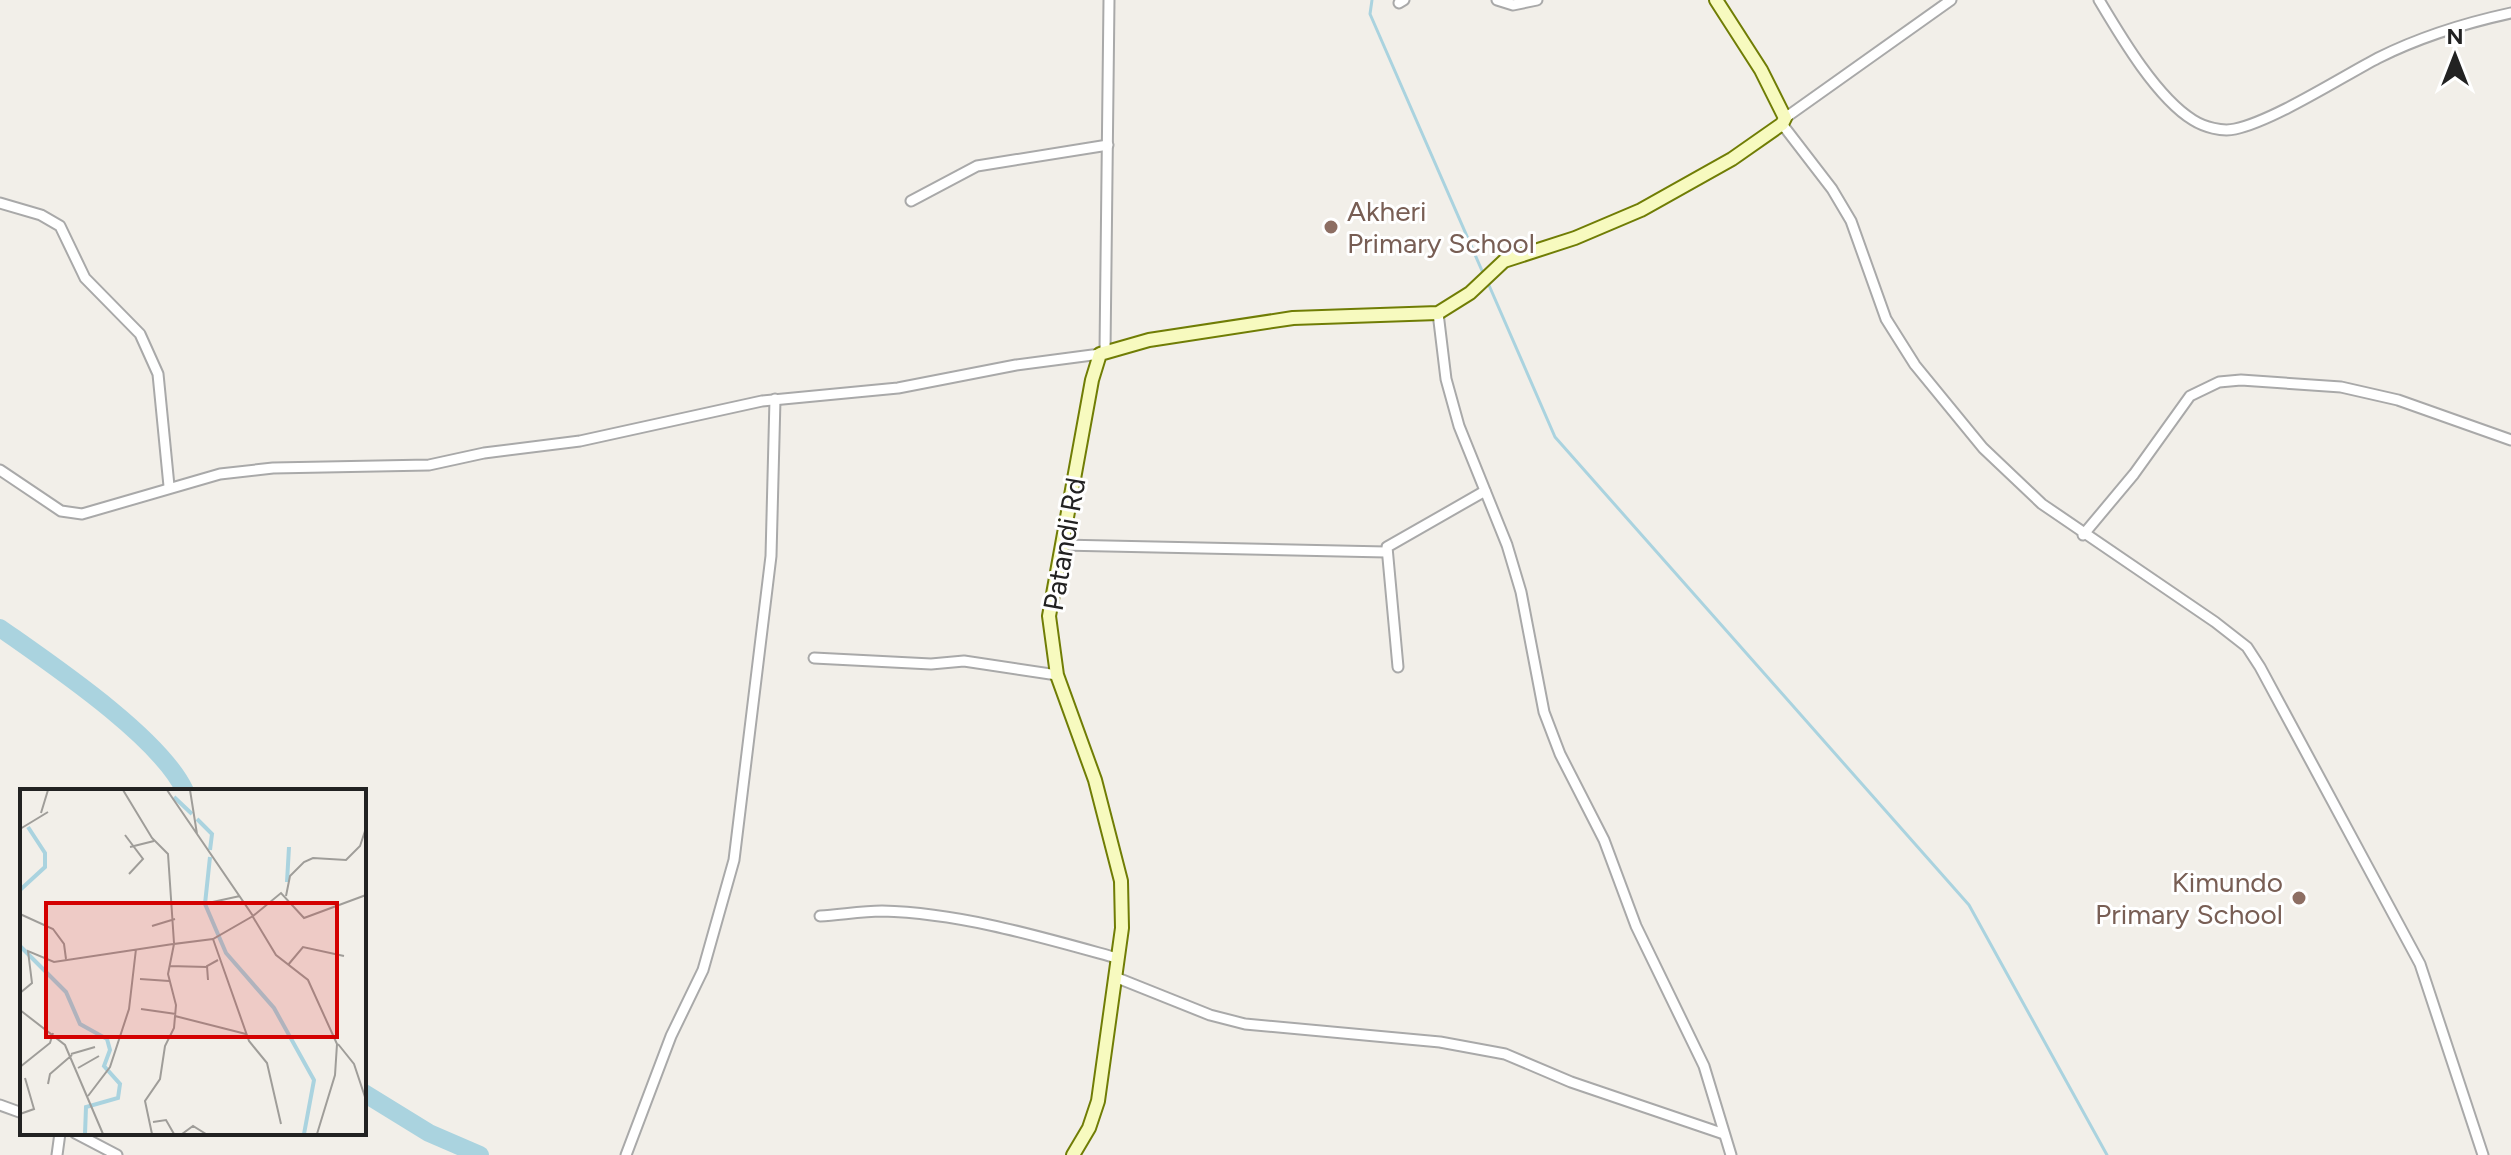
<svg xmlns="http://www.w3.org/2000/svg" width="2511" height="1155" font-family="Figtree,sans-serif">
  <style>
    .lines { fill: none; stroke-linecap: round; stroke-linejoin: round }
    .stream { stroke: #aad3df; stroke-width: 3 }
    .river { stroke: #aad3df; stroke-width: 18 }
    .street-casing { stroke: #a9a9a9; stroke-width: 13 }
    .secondary-casing { stroke: #707d05; stroke-width: 16 }
    .street { stroke: #fff; stroke-width: 9 }
    .secondary { stroke: #f7fabf; stroke-width: 12 }
    .education-dot { fill: #8d6e63; stroke: #fff; stroke-width: 3 }
    .labels { text-anchor: middle; stroke-width: 6; stroke-linejoin: round; paint-order: stroke }
    .education-label { font-size: 28px; fill: #785e54; stroke: #fff; text-anchor: start }
    .street-label { font-size: 28px; fill: #222; stroke: #fff }
    .inset-river { fill: none; stroke: #aad3df; stroke-width: 4 }
    .inset-road { fill: none; stroke: #9f9d99; stroke-width: 2 }
    .view { fill: #d40000; fill-opacity: 0.15; stroke: #d40000; stroke-width: 4 }
    .inset-edge { fill: none; stroke: #222; stroke-width: 4 }
  </style>
  <rect width="100%" height="100%" fill="#f2efe9"/>
  <g class="lines">
    <g class="stream">
      <path d="M1372,0L1370,14L1483,273"/>
      <path d="M1488,283L1555,437L1969,905L2107,1155"/>
    </g>
    <g class="river">
      <path d="M0,628C51,664 160,737 185,791"/>
      <path d="M364,1093L429,1133L480,1155"/>
    </g>
    <g class="street-casing">
      <g id="street">
        <path d="M1497,0L1513,5L1537,0"/>
        <path d="M2099,0C2121,37 2157,98 2193,120C2204,127 2222,132 2235,129C2273,121 2340,78 2378,58C2420,37 2465,23 2511,13"/>
        <path d="M1399,3L1404,0"/>
        <path d="M1785,118L1951,0"/>
        <path d="M1782,124L1832,189L1851,221L1886,319L1915,365L1983,448L2042,504L2215,622L2247,647L2260,667L2420,964L2483,1155"/>
        <path d="M911,201L977,166L1108,145"/>
        <path d="M0,203L41,215L60,226L85,278L140,334L158,374L169,486"/>
        <path d="M1438,313L1446,379L1459,426L1507,545L1521,592L1544,712L1560,754L1604,840L1636,926L1704,1066L1731,1155"/>
        <path d="M1105,351L1109,0"/>
        <path d="M0,470L61,511L82,514L220,474L273,468L429,465L484,453L580,441L762,401L898,388L1016,365L1100,354"/>
        <path d="M2083,535L2134,474L2190,396L2219,382L2241,380L2341,387L2398,400L2511,440"/>
        <path d="M1061,545L1386,552"/>
        <path d="M814,658L931,664L964,661L1057,675"/>
        <path d="M1398,667L1387,547L1485,491"/>
        <path d="M820,916C840,915 861,911 882,911C961,913 1041,937 1117,958"/>
        <path d="M1115,977L1210,1015L1245,1024L1440,1042L1505,1054L1571,1082L1724,1134"/>
        <path d="M0,1105L22,1113"/>
        <path d="M75,1133L117,1155"/>
        <path d="M57,1155L60,1133"/>
        <path d="M626,1155L671,1036L703,970L734,860L771,556L775,399"/>
      </g>
    </g>
    <g class="secondary-casing">
      <path id="secondary" d="M1073,1155L1089,1128L1098,1101L1122,928L1121,881L1095,780L1057,675L1049,616L1092,380L1100,354L1149,340L1293,318L1438,313L1470,293L1504,261L1575,238L1641,210L1732,159L1782,124L1785,118L1761,70L1716,0"/>
    </g>
    <use href="#street" class="street"/>
    <use href="#secondary" class="secondary"/>
  </g>
  <g class="education-dot">
    <circle cx="1331" cy="227" r="8"/>
    <circle cx="2299" cy="898" r="8"/>
  </g>
  <g class="labels">
    <g class="education-label">
      <text x="1347" y="221">Akheri<tspan x="1347" dy="32">Primary School</tspan></text>
      <text x="2283" y="892" text-anchor="end">Kimundo<tspan x="2283" dy="32">Primary School</tspan></text>
    </g>
    <g class="street-label">
      <text transform="translate(1064 544) rotate(-80)" y="10">Patandi Rd</text>
    </g>
  </g>
  <g transform="translate(20 789)">
    <rect width="346" height="346" fill="#f2efe9"/>
    <path class="inset-river" d="M154,8L172,25M177,30L192,45L190,61M190,68L185,115L206,164L254,219L294,291L284,345M267,93L269,58M0,101L25,78V64L8,38M0,157L46,203L60,235L87,250L90,261L84,277L100,295L98,309L66,318L65,345"/>
    <path class="inset-road" d="M103,1L132,49L148,65L154,154M170,1L177,45M0,7V38M21,24L28,1M0,40L28,23M105,46L123,70L109,85M110,58L134,52M266,107L270,87L284,73L293,69L326,71L340,57L346,39M188,114L220,107M0,125L33,140L44,155L46,170M233,127L261,104L284,129L346,106M233,128L256,166L288,191L317,255L315,286L297,345M132,137L155,130M193,150L229,252L247,274L261,335M268,176L283,158L324,167M149,177L187,178M120,190L149,192M188,191L187,177L198,171M0,204L12,194L8,162L34,173L153,155M121,220L156,225M0,221L45,256L83,345M155,227L226,245M318,255L334,275L346,311M51,265L75,258M0,278L30,254L33,244M58,279L79,267M28,295L30,285L52,266M68,307L90,278L109,220L116,160M0,325L14,320L5,289M133,333L146,331L154,345M132,345L125,312L140,290L145,257L154,239L156,216L148,185L154,155L193,150L233,127L147,1M162,345L173,337L186,345"/>
    <path class="view" d="M26,114H317V248H26Z"/>
    <rect width="346" height="346" class="inset-edge"/>
  </g>
  <g transform="translate(2455 56)" stroke="#ffffff" stroke-width="6" paint-order="stroke">
  <path d="M0-6L14 30L0 20L-14 30Z" fill="#222222"/>
  <text y="-12" font-size="22" font-weight="bold" text-anchor="middle" fill="#222222">N</text>
  </g>
</svg>
